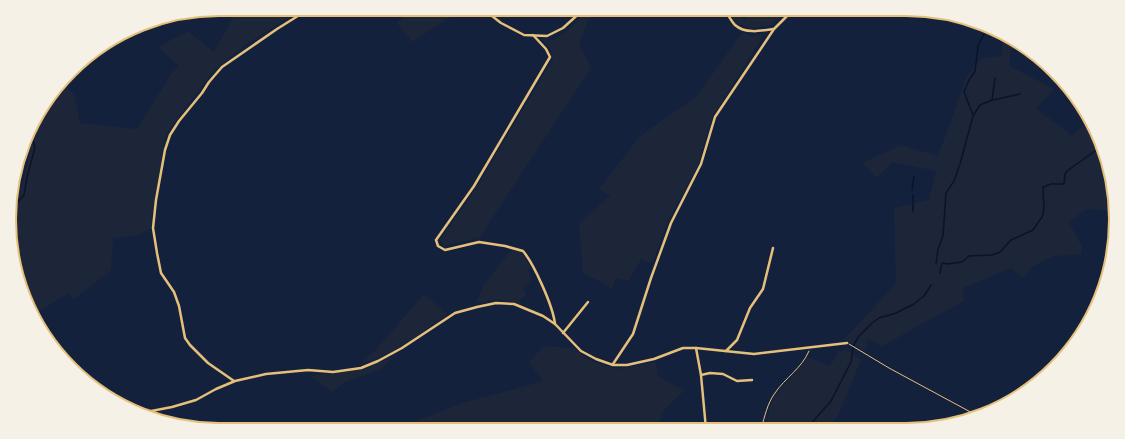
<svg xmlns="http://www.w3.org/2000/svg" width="1125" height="439" font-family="'IBM Plex Serif',serif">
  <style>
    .green { fill: #1d2539 }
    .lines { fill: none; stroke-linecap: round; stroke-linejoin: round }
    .stream { stroke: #0b132b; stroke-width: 1.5 }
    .path { stroke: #e5c07b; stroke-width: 1 }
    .minor { stroke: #e5c07b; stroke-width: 2.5 }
    .rim { fill: none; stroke: #e5c07b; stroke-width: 2 }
  </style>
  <rect width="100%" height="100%" fill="#14213d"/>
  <g class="green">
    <path d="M238,9H301L244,46L217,68L206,80L199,91L177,119L166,135L150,229L139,235L113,238L111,270L73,300L69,293L35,314L13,261L11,204L20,194L31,148L27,145L37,114L63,83L74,95L80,123L137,129L171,74L179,66L158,47L188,31L214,52Z"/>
    <path d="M399,9H463L412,42L397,23L403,17Z"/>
    <path d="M589,9H593L579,43L591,68L480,237L444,246L440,240L475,190L553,59L550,47L541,39L554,40L568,30Z"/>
    <path d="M727,9H732L746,21L747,9H787L772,25L752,28L737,24Z"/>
    <path d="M742,33L752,36L765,33L713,115L697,167L667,223L652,264L641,259L629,281L616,278L612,289L604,283L583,274L579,223L610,196L599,189L640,136L696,97Z"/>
    <path d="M1003,38L1011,42L1009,66L1054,89L1036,109L1056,123L1072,136L1089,120L1094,126L1116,205L1114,211L1086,209L1069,222L1082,247L1081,254L1054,256L1033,266L1023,278L1011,268L963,288L964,301L882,346L868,339L865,351L844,339L896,284L894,208L929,200L936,171L892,162L877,178L862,163L901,145L938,156L967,76L982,58L1002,56Z"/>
    <path d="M512,249L522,252L530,267L528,269L531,281L523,288L526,294L520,300L522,305C503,298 496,299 476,303L483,286Z"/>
    <path d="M424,294L447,314C440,321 433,324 426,329C405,345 386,357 360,364L375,351Z"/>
    <path d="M544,346L574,348L588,360L616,369L656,362L658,376L684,391L663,411L657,429L392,430L463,403L543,381L529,362Z"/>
    <path d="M846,349L861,360L838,416L828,428L784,429L768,425L769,408L775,396L808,357L829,366L834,360L838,352Z"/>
    <path d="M394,356L381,369L345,382L333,392L310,376L361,369Z"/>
  </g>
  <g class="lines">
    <g class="stream">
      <path d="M993,100L1020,94"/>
      <path d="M973,115L964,92L969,80L975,71L978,46L987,28"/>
      <path d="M912,190L914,176"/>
      <path d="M11,210L24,195L27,177L35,147L31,133"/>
      <path d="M913,212V195"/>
      <path d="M936,264L938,249L943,236L946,193L954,181L960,164L973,116L980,105L992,100L995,78"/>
      <path d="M940,273L942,263L947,264L962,262L969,256L992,255L1000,252L1011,240L1033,230L1042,217L1044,209L1043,187L1051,184H1064L1065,174L1067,171L1095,151L1101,150"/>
      <path d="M853,346L859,336L872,323L879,318L896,313L914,304L924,296L931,285"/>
      <path d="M809,428V426L831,401L851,362L853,347"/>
    </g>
    <g class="path">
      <path d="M849,344L889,368L976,415"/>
      <path d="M761,429C765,416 767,404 775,393C785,378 802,368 809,351"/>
    </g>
    <g class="minor">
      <path d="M483,9L501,23L524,35L547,36L563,28L584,9"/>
      <path d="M724,9C728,14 731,21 735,25C745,34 761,31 773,29"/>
      <path d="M533,35L546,49L550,57L474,186L436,240L438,246L445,250L479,242L505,246L523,251C534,264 553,306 555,324"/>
      <path d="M563,333L588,302"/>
      <path d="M696,348L754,354L847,343"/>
      <path d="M726,351L737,340L750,308L763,289L773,248"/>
      <path d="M613,364L633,334L651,278L671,223L701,164L715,117L774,29L794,9"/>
      <path d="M701,375L710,373L723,374L737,381L752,380"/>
      <path d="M234,381L208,363L190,345L185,338L179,306L174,292L161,273L157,253L153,228L156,200L165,150L170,135L179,121L202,93L209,82L222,67L277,29L309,9"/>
      <path d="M141,413L172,407L196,400L216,389L235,381L266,374L308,370L333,372L361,368L378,361L402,348L455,313L477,307L496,303L514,304L543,316L555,324L581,351L596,359L613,365H627L654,359L683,348H696L701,375L706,429"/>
    </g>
  </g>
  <path d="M0 0H1125V439H0ZM219 16H906A203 203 0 0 1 1109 219V220A203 203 0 0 1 906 423H219A203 203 0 0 1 16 220V219A203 203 0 0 1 219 16Z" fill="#f6f1e7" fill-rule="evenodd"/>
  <path class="rim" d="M219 16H906A203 203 0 0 1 1109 219V220A203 203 0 0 1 906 423H219A203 203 0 0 1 16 220V219A203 203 0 0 1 219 16Z"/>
</svg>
